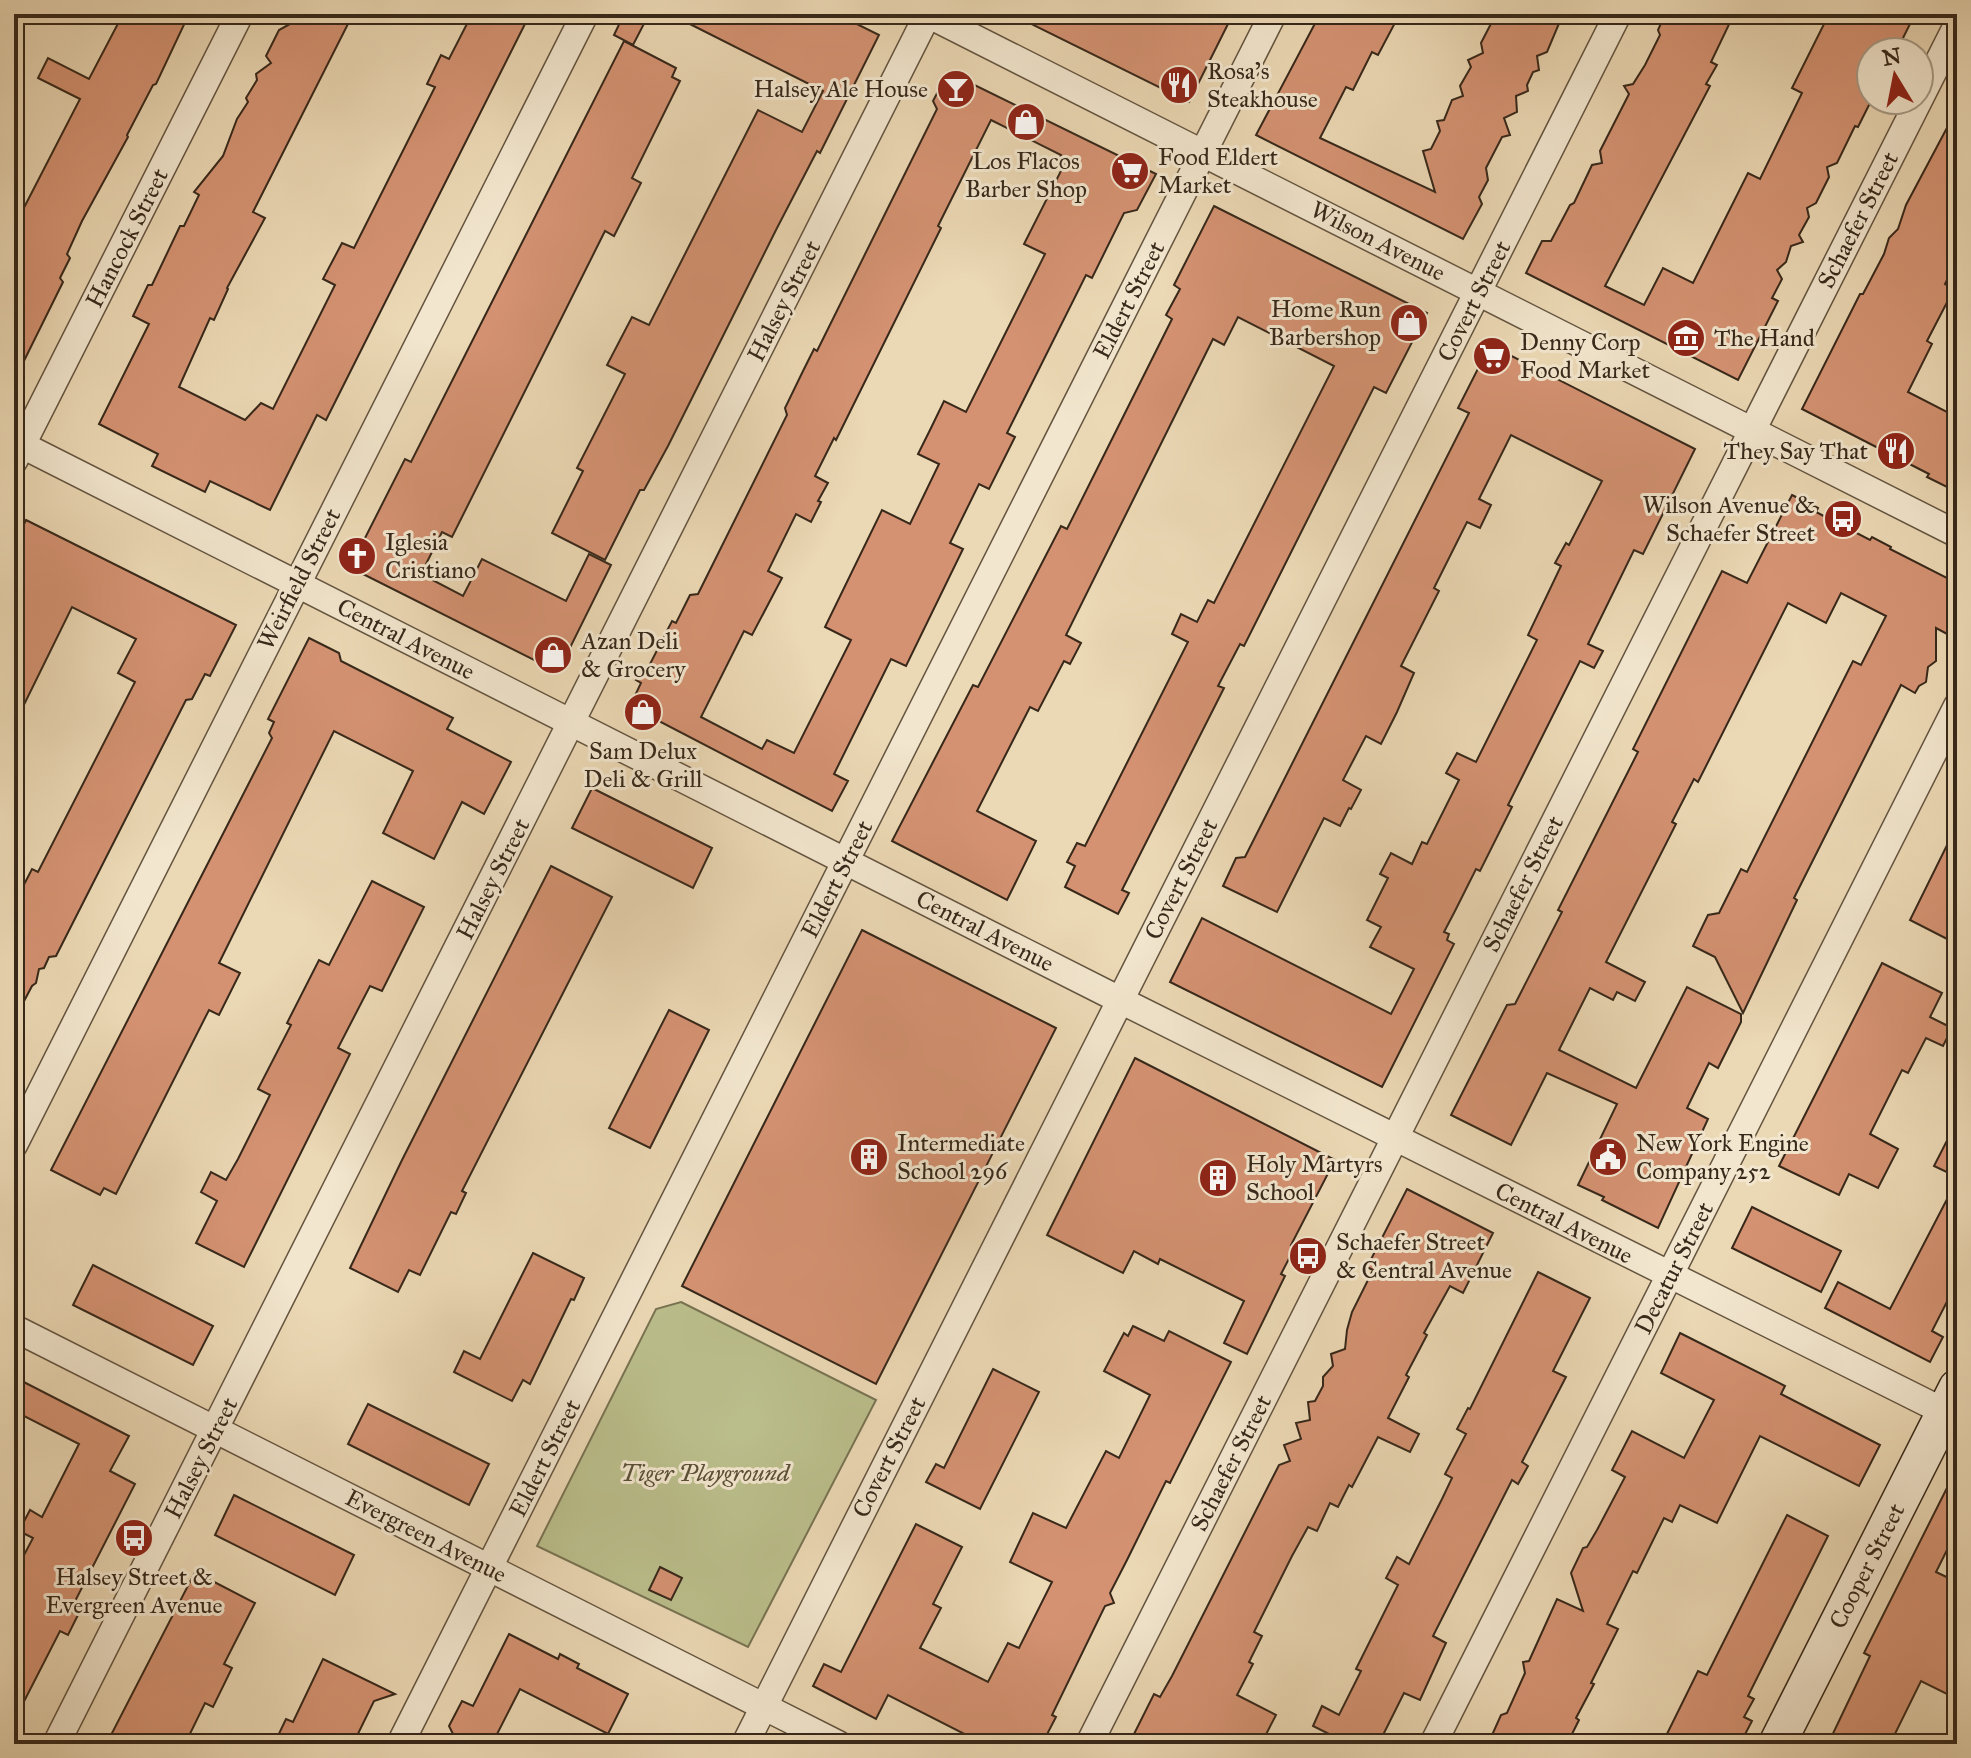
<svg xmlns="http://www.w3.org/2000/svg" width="1971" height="1758" font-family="'IM FELL Great Primer',serif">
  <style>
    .green { fill: #babe8b; stroke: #787352; stroke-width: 2 }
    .building { fill: #d49272; stroke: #37281a; stroke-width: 2; fill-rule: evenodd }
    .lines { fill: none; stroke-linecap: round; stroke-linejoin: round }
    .street-casing { stroke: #645440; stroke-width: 29 }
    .secondary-casing { stroke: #37281a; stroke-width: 39 }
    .street { stroke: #f2e6ce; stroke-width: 26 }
    .secondary { stroke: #f2e6ce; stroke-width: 36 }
    .labels { text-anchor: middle; stroke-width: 6; stroke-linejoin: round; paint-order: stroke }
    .poi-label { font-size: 24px; fill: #37281a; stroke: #f2e6ce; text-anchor: start }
    .street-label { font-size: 24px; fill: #37281a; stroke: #f2e6ce }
    .park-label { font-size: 24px; font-style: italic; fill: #584e36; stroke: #f2e6ce }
  </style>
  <rect width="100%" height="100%" fill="#ebd8b4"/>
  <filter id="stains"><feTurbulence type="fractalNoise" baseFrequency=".0025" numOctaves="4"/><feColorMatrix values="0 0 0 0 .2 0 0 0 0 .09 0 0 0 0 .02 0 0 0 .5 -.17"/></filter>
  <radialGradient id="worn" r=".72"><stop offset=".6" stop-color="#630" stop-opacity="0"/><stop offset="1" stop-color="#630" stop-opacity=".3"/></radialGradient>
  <path class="green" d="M681,1302L876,1400L748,1647L537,1546L656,1309Z"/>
  <g class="building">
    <path d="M123,14H189L156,84L153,85L127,135L128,137L82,221L67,254L70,258L60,278L63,282L14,381V227L80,99L38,78L48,58L89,79Z"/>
    <path d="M308,14H353L253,212L265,218L227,288L228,289L214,320L210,318L179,387L245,420L261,403L273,409L335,285L323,279L342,243L354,248L435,87L427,84L441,55L449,59L472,14H530L326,420L317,415L270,510L210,481L205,492L152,466L158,454L99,424L149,324L133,316L148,285H152L180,226H184L199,195L194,192L223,156L237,119L248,102L246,98L257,80L256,74L271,63L266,56L279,30Z"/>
    <path d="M624,14H649L633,45L614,35Z"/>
    <path d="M670,14H826L845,23L851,21L879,35L820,153L817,151L777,228L668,446L644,490H640L605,560L552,533L583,471L577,468L625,374L607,365L632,317L649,325L758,110L802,132L823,91Z"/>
    <path d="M1011,14H1233L1189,102Z"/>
    <path d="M1320,14H1383L1396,21L1378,55L1372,52L1353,90L1346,87L1320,138L1435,192L1423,151L1431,149L1440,131L1437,121L1444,120L1452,100L1463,96L1460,86L1471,67L1468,60L1483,53L1481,43L1496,14H1563L1547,52L1537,56L1539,70L1533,72L1527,85L1528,91L1516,96L1517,112L1504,118L1510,135L1502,137L1486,168L1488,180L1479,197L1482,204L1463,239L1256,135Z"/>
    <path d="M1665,14H1734L1711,62L1717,65L1706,84L1710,86L1605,286L1644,305L1663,268L1693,283L1748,173L1760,179L1802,93L1792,88L1829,14H1915L1896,52H1871V101L1858,127L1855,126L1837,163L1827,167L1829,177L1816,203L1807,208L1809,217L1799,235L1803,242L1791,246L1786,262L1777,270L1782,279L1772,298L1778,301L1738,380L1526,273L1542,241H1551L1570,205L1574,203L1592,165L1602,163L1600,151L1629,94L1624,86L1633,84L1645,65L1660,35L1658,30Z"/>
    <path d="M624,41L676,68L672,77L680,81L632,178L641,183L614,236L605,231L452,537L442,532L421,574L463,596L482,559L566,601L589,554L611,565L558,672L343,564L355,541L362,544L405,459L411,462Z"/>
    <path d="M948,72L1156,174L1137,210L1124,213L1092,278L1086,275L1007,433L1015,437L989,489L979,484L950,543L963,549L906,666L891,659L834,774L848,781L832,811L630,706L641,683L636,680L648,668L672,621L676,623L690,595L698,594L787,415L785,408L803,371L814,349L817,351L937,109L933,101ZM991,120L1061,155L1059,160L1065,163L1024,244L1045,254L966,412L944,401L931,428L918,454L939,464L910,524L882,510L825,627L851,640L794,753L767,740L762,749L701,717L744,631L752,635L782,578L768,571L796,514L811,522L821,502L818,501L828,483L815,476L834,438L836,440L941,228L938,226Z"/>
    <path d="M1957,109V260L1945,284L1954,289L1927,341L1932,344L1908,392L1957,417V492L1927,477L1929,474L1802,409L1860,294H1863L1884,254L1889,238L1898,229L1906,205Z"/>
    <path d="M1214,206L1427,313L1386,393L1374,387L1244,646L1240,644L1218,686L1224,688L1122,890L1129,893L1118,914L1065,887L1075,866L1067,862L1077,843L1085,846L1188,642L1172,634L1181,614L1197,622L1208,600L1214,603L1334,366L1238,317L1224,345L1213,339L1066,635L1081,643L1070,664L1064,661L1038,711L1030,707L977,811L1036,841L1007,900L892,841L973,685L978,687L1061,526L1067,529L1172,319L1166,315L1180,289L1174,285Z"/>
    <path d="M1490,345L1695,449L1643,554L1634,550L1588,644L1603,651L1594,668L1580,661L1508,805L1512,807L1480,871L1476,869L1455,911L1444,932L1449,934L1447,940L1454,944L1382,1087L1170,982L1202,918L1391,1014L1414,969L1370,947L1381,927L1367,920L1388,878L1380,874L1391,853L1412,864L1422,842L1427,844L1459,780L1446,773L1457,753L1476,762L1537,640L1528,635L1561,566L1555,563L1566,543L1569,545L1602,481L1511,435L1479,499L1491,505L1480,528L1467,522L1434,588L1439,591L1401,666L1414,673L1397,712L1381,744L1366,736L1343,780L1361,790L1351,809L1349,808L1340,826L1324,818L1277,912L1223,886L1236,858L1245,857L1469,413L1458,408Z"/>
    <path d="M1792,495L1818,508L1816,512L1870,540L1872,537L1891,547L1890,549L1957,583V623L1951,636L1936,628V661L1928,667L1926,682L1919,686L1915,693L1901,685L1794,898L1797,900L1743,1013L1715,957L1693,946L1708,915L1719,913L1741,869L1747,872L1853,661L1861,665L1886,616L1841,593L1826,623L1788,603L1698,782L1694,779L1672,822L1676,824L1606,962L1645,982L1635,1001L1617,992L1613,1000L1590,988L1559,1050L1636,1088L1687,987L1741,1014V1022L1718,1068L1709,1063L1687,1108L1708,1119L1658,1228L1602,1200L1604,1197L1578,1185L1617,1104L1547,1073L1511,1145L1451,1115L1507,1005L1515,1004L1562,912L1558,910L1638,752L1633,749L1722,571L1747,583Z"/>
    <path d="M26,520L236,625L210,676L205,674L192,699L186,700L56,956L49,957L44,968L39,969L36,983L32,986L14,1020V904L32,869L38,872L135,682L118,673L136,639L72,607L14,725V599L22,582L14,578V544Z"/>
    <path d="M309,638L339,653L341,661L453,718L447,729L511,762L484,814L462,802L434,859L383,833L413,771L334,731L219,963L240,973L219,1015L209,1010L116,1194L104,1188L100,1195L51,1170L272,738L269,733L274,722L268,719Z"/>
    <path d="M592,788L712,848L693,888L572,828Z"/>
    <path d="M1957,825V944L1910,920Z"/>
    <path d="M551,866L612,897L462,1191L466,1193L456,1214L451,1212L420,1275L409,1270L398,1292L350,1268L402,1160Z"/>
    <path d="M372,881L424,907L382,991L370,986L338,1048L350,1054L244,1267L196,1243L217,1201L201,1192L211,1172L226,1180L238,1159L270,1095L258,1089L291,1025L287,1023L319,960L329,965Z"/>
    <path d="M862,930L1056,1028L876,1384L682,1286Z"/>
    <path d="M1882,963L1942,993L1930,1017L1952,1028L1943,1046L1926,1038L1908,1073L1902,1070L1870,1134L1898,1149L1878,1188L1849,1174L1839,1195L1779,1166Z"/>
    <path d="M669,1010L709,1030L650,1148L609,1128Z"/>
    <path d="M1135,1058L1335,1160L1291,1245L1295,1247L1281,1274L1285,1276L1247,1354L1224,1343L1244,1301L1160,1259L1158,1264L1134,1251L1123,1273L1047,1235Z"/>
    <path d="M1957,1121V1177L1934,1166Z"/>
    <path d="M1957,1180V1282L1932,1331L1943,1337L1930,1362L1825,1308L1838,1282L1890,1309Z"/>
    <path d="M1407,1189L1493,1233L1463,1293L1450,1286L1424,1333L1427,1335L1406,1375L1409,1377L1388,1418L1419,1434L1410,1452L1378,1437L1352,1487L1349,1485L1338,1507L1330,1503L1317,1531L1308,1527L1292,1556L1254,1632L1262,1636L1249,1662L1253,1664L1237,1695L1276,1715L1261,1744H1129L1154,1694L1160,1697L1172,1676L1279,1465L1290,1461L1284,1445L1301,1439L1296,1423L1310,1420L1308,1402L1315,1401L1323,1386V1377L1333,1366L1331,1354L1345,1349L1347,1330L1352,1312L1373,1270L1367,1267Z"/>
    <path d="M1752,1207L1841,1251L1821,1292L1732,1248Z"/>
    <path d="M533,1253L584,1278L574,1300L571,1299L530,1384L523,1380L512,1401L454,1372L464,1351L480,1359Z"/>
    <path d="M93,1265L213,1326L193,1365L73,1305Z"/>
    <path d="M1538,1272L1590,1298L1553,1371L1566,1377L1522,1462L1528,1466L1518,1484L1512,1480L1433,1636L1446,1643L1420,1700L1404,1693L1382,1737L1379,1735L1375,1744H1349L1313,1726L1322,1706L1339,1715L1361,1671L1356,1669L1398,1585L1386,1578L1397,1557L1409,1564L1442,1499L1452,1478L1445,1474L1466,1434L1457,1429L1468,1408L1470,1409Z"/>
    <path d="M1133,1326L1164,1341L1169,1331L1231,1362L1170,1483L1166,1481L1127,1560L1110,1593L1114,1603L1105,1606L1052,1715L1056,1717L1042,1744H984L888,1695L876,1719L813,1686L824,1664L841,1672L916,1524L962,1547L933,1604L941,1608L920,1648L988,1682L1008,1643L1019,1648L1052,1582L1010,1562L1033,1513L1066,1528L1106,1451L1119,1458L1150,1395L1104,1371L1124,1333L1128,1336Z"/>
    <path d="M1680,1333L1785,1386L1781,1394L1880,1445L1859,1486L1760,1436L1717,1523L1680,1505L1672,1522L1664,1518L1637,1573L1633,1571L1607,1624L1618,1629L1591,1683L1594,1684L1576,1718L1579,1720L1567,1744H1488L1501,1715L1507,1713L1525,1673L1523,1662L1529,1661L1557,1599L1583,1611L1571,1573L1583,1548L1587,1547L1597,1530L1625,1477L1612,1470L1632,1431L1684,1458L1714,1400L1661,1373Z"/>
    <path d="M993,1369L1039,1392L980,1509L926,1482L936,1464L944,1468Z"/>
    <path d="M14,1377L129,1436L110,1471L135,1484L70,1611L78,1615L68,1635L60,1631L14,1721V1574L33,1538L19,1531L30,1510L42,1517L79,1444L14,1411Z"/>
    <path d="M368,1404L489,1464L469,1505L348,1444Z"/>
    <path d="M1957,1468V1530L1936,1572L1957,1582V1699L1921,1681L1890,1744H1828L1870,1656L1864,1653Z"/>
    <path d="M234,1495L354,1555L335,1595L215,1535Z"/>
    <path d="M1787,1515L1828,1536L1748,1696L1754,1699L1744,1717L1752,1721L1740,1744H1662L1698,1671L1707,1675Z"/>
    <path d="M660,1567L682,1578L671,1600L649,1590Z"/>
    <path d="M195,1572L255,1603L224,1664L232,1668L213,1707L205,1703L185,1744H128L111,1735Z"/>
    <path d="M509,1634L558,1659L560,1654L579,1664L577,1668L628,1694L608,1734L520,1689L492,1744H458L449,1726L462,1701L473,1706Z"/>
    <path d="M323,1659L395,1694L374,1701L353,1744H274L286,1719L293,1722Z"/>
  </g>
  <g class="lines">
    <g class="street-casing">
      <g id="street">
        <path d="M927,14L1957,534"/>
        <path d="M14,441L1120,1000L1957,1418"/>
        <path d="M14,461L240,14"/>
        <path d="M14,1145L585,14"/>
        <path d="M14,1328L838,1744"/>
        <path d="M56,1744L928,14"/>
        <path d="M400,1744L1273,14"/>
        <path d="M745,1744L1618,14"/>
        <path d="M1089,1744L1957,25"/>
        <path d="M1433,1744L1957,706"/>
      </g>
    </g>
    <g class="secondary-casing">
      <path id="secondary" d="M1777,1744L1957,1388"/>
    </g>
    <use href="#street" class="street"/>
    <use href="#secondary" class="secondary"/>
  </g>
  <defs>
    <g id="restaurant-disc" transform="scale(2)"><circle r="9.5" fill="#8f2418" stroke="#f2e6ce"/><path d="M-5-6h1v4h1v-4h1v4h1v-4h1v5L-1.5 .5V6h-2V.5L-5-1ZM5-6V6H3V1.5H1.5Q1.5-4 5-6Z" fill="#fff"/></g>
    <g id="bar-disc" transform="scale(2)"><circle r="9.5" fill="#8f2418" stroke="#f2e6ce"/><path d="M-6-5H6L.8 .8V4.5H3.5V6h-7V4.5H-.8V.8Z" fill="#fff"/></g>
    <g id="shop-disc" transform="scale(2)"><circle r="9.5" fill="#8f2418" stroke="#f2e6ce"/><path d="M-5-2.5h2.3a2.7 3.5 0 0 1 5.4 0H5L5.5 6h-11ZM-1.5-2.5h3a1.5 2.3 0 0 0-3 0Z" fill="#fff"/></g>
    <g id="supermarket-disc" transform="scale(2)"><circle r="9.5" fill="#8f2418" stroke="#f2e6ce"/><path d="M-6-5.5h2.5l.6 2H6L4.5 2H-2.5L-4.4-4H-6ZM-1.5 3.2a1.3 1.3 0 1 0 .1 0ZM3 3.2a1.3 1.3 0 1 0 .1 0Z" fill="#fff"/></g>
    <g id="museum-disc" transform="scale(2)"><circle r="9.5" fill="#8f2418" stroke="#f2e6ce"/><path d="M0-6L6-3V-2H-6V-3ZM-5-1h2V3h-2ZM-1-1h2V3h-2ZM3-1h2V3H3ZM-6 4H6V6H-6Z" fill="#fff"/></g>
    <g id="bus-disc" transform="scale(2)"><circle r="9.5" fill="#8f2418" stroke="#f2e6ce"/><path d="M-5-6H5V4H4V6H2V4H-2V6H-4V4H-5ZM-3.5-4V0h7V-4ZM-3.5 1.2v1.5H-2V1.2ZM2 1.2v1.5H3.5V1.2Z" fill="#fff"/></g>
    <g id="church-disc" transform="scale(2)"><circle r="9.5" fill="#8f2418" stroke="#f2e6ce"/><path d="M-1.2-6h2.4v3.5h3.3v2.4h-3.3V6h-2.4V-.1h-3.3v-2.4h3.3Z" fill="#fff"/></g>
    <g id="building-disc" transform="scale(2)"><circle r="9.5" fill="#8f2418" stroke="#f2e6ce"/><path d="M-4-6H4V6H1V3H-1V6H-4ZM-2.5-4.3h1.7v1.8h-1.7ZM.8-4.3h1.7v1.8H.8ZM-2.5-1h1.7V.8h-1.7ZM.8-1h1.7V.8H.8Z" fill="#fff"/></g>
    <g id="civic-disc" transform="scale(2)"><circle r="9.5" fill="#8f2418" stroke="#f2e6ce"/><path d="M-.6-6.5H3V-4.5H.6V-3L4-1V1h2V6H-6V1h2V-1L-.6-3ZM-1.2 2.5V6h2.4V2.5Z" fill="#fff"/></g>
  </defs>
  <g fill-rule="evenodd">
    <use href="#restaurant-disc" x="1179" y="85"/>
    <use href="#bar-disc" x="956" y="89"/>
    <use href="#shop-disc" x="1026" y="122"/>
    <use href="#supermarket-disc" x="1130" y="171"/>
    <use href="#shop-disc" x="1409" y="323"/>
    <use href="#museum-disc" x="1686" y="338"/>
    <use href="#supermarket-disc" x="1492" y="356"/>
    <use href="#restaurant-disc" x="1896" y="451"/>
    <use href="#bus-disc" x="1843" y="519"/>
    <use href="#church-disc" x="357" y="556"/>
    <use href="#shop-disc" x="553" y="655"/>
    <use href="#shop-disc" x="643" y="712"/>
    <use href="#building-disc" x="869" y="1157"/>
    <use href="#civic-disc" x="1608" y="1157"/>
    <use href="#building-disc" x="1218" y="1178"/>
    <use href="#bus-disc" x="1308" y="1256"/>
    <use href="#bus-disc" x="134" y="1538"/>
  </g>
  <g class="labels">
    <g class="poi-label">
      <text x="1207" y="79">Rosa's<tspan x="1207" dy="28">Steakhouse</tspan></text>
      <text x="928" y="97" text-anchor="end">Halsey Ale House</text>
      <text x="1158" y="165">Food Eldert<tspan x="1158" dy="28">Market</tspan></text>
      <text x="1026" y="169" text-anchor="middle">Los Flacos<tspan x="1026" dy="28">Barber Shop</tspan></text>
      <text x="1381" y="317" text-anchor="end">Home Run<tspan x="1381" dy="28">Barbershop</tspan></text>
      <text x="1714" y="346">The Hand</text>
      <text x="1520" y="350">Denny Corp<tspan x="1520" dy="28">Food Market</tspan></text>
      <text x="1868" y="459" text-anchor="end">They Say That</text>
      <text x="1815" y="513" text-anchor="end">Wilson Avenue &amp;<tspan x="1815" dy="28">Schaefer Street</tspan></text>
      <text x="385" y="550">Iglesia<tspan x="385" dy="28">Cristiano</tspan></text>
      <text x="581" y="649">Azan Deli<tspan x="581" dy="28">&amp; Grocery</tspan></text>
      <text x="643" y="759" text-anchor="middle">Sam Delux<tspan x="643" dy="28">Deli &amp; Grill</tspan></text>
      <text x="897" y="1151">Intermediate<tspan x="897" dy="28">School 296</tspan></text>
      <text x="1636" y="1151">New York Engine<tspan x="1636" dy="28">Company 252</tspan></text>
      <text x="1246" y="1172">Holy Martyrs<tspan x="1246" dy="28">School</tspan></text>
      <text x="1336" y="1250">Schaefer Street<tspan x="1336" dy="28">&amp; Central Avenue</tspan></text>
      <text x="134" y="1585" text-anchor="middle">Halsey Street &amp;<tspan x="134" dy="28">Evergreen Avenue</tspan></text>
    </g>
    <g class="street-label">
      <text transform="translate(1858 220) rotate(-63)" y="8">Schaefer Street</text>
      <text transform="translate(127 238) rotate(-63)" y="8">Hancock Street</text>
      <text transform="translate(1378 241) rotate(27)" y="8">Wilson Avenue</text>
      <text transform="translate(1129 300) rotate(-63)" y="8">Eldert Street</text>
      <text transform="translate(784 301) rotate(-63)" y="8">Halsey Street</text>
      <text transform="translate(1474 301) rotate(-63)" y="8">Covert Street</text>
      <text transform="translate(299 579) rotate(-63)" y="8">Weirfield Street</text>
      <text transform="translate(406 639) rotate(27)" y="8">Central Avenue</text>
      <text transform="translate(493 879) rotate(-63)" y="8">Halsey Street</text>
      <text transform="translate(837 879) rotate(-63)" y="8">Eldert Street</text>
      <text transform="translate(1181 879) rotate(-63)" y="8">Covert Street</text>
      <text transform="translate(1523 884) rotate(-63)" y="8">Schaefer Street</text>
      <text transform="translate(985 931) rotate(27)" y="8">Central Avenue</text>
      <text transform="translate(1564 1223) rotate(27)" y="8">Central Avenue</text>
      <text transform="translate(1674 1268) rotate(-63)" y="8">Decatur Street</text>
      <text transform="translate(889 1457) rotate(-63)" y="8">Covert Street</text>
      <text transform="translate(201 1458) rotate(-63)" y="8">Halsey Street</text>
      <text transform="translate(545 1458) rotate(-63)" y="8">Eldert Street</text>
      <text transform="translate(1231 1463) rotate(-63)" y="8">Schaefer Street</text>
      <text transform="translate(426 1536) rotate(27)" y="8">Evergreen Avenue</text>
      <text transform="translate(1867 1566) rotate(-63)" y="8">Cooper Street</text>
    </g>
    <g class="park-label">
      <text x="705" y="1481">Tiger Playground</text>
    </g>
  </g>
  <rect width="1971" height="1758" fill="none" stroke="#ebd8b4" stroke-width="48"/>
  <rect x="16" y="16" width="1939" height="1726" fill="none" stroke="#37281a" stroke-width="4"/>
  <rect x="24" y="24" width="1923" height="1710" fill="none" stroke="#37281a" stroke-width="2"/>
  <g transform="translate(1895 76) rotate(350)"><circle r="38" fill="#f2e6ce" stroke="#a79a86" stroke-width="2"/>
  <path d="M0-6L14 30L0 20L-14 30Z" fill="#8f2418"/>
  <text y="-12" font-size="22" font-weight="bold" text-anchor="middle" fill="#37281a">N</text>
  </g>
  <rect width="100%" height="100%" filter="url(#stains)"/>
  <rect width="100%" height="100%" fill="url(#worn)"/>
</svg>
